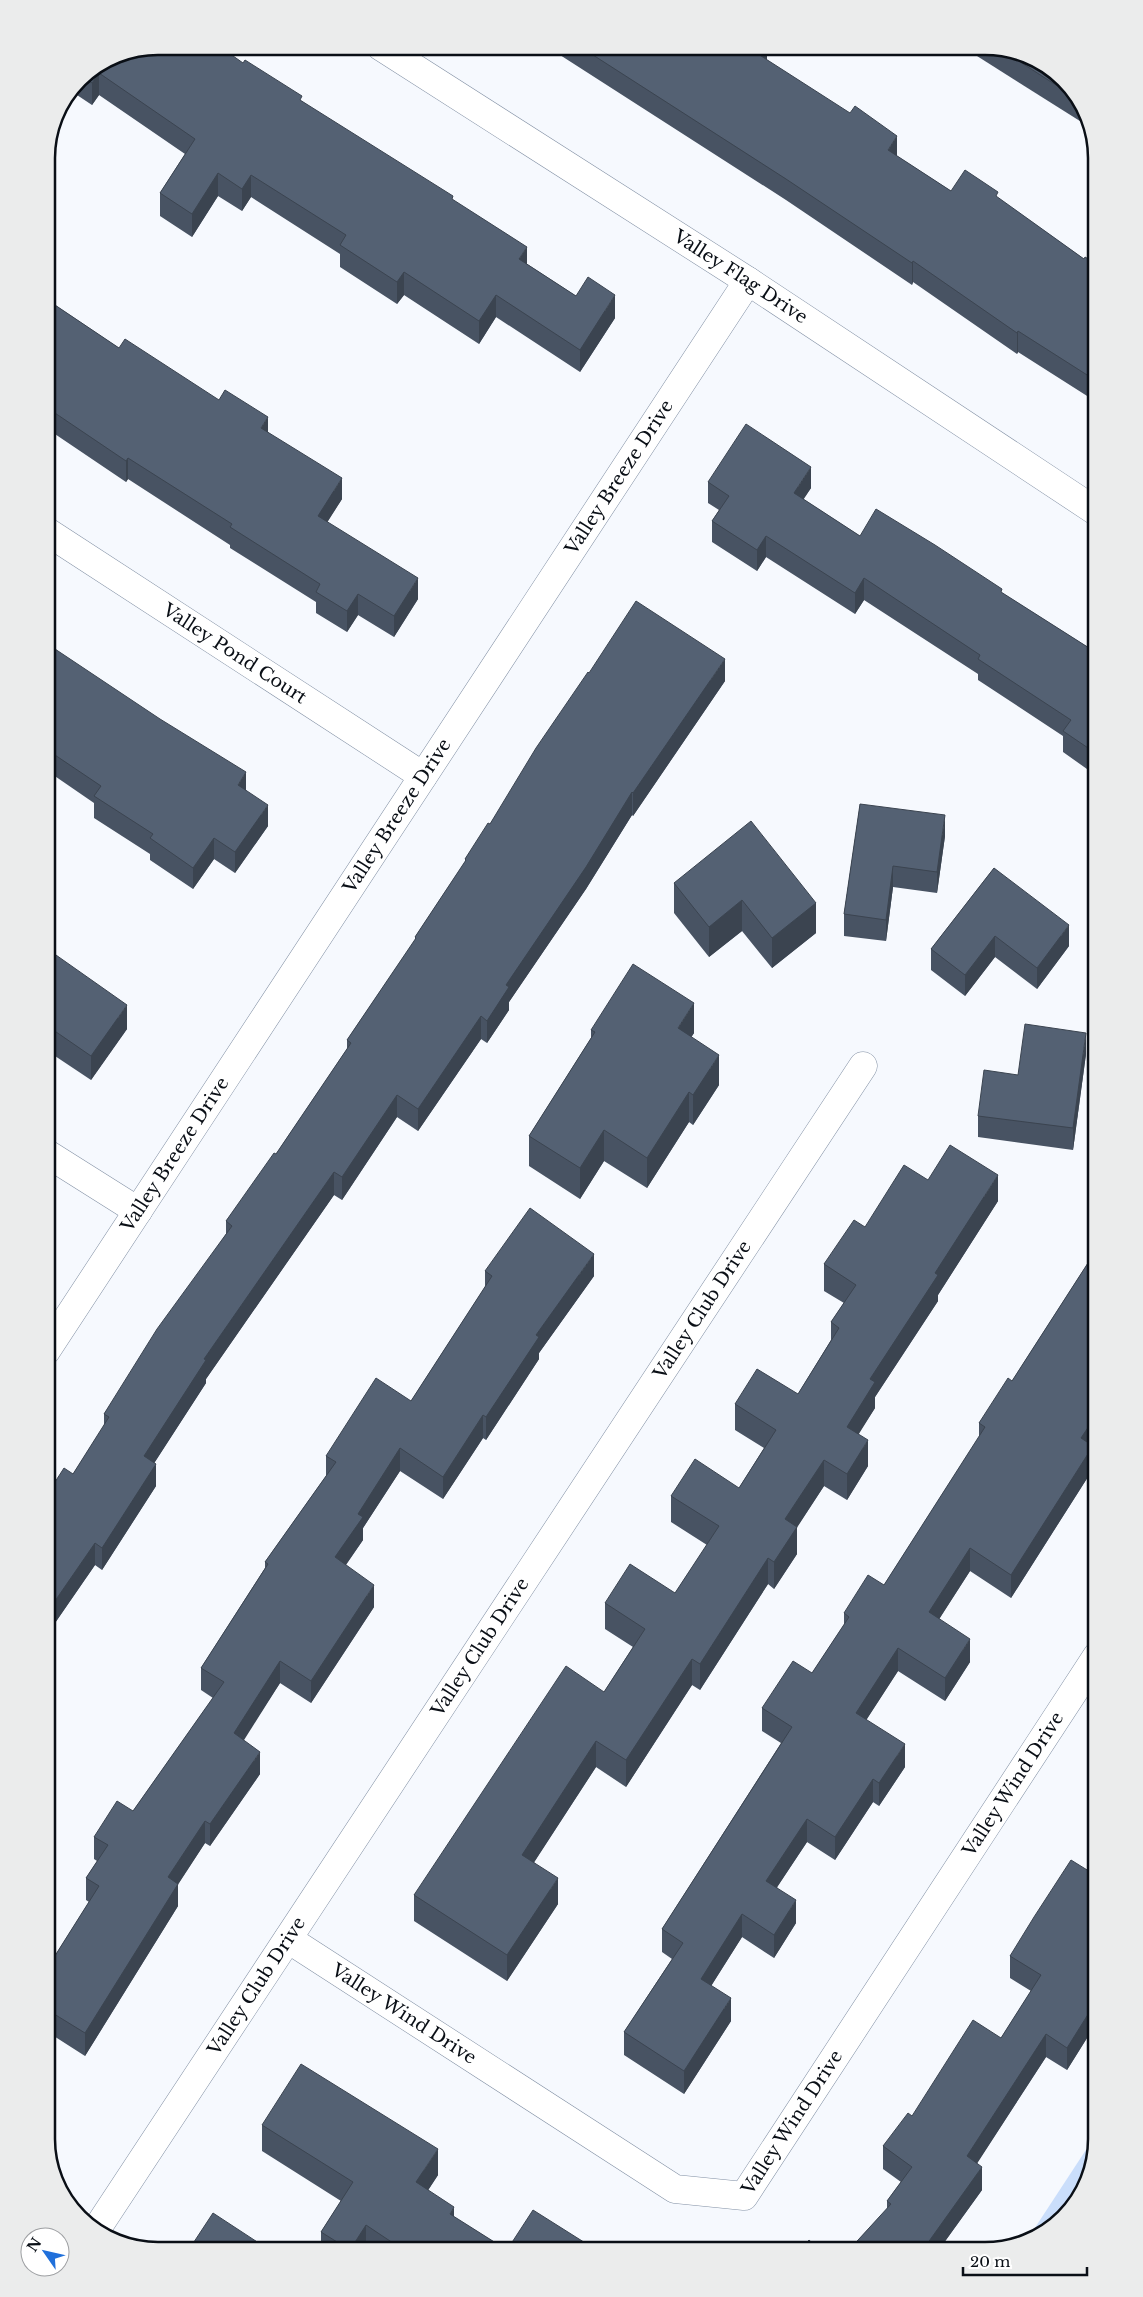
<svg xmlns="http://www.w3.org/2000/svg" width="1143" height="2297" font-family="'Libre Baskerville',serif">
  <style>
    .green { fill: #cadefb }
    .lines { fill: none; stroke-linecap: round; stroke-linejoin: round }
    .minor-casing { stroke: #8290a4; stroke-width: 29 }
    .minor { stroke: #fff; stroke-width: 28 }
    .wall { fill: #485363 }
    .shaded-wall { fill: #3b4450 }
    .building { fill: #546173; stroke: #3b4450 }
    .labels { text-anchor: middle; stroke-width: 5; stroke-linejoin: round; paint-order: stroke }
    .street-label { font-size: 18px; fill: #0a0f16; stroke: #fff }
    .rim { fill: none; stroke: #0a0f16; stroke-width: 2.5 }
  </style>
  <rect width="100%" height="100%" fill="#f6f9fe"/>
  <path class="green" d="M1097,2133L1078,2201L1025,2243Z"/>
  <g class="lines">
    <g class="minor-casing">
      <g id="minor">
        <path id="s1" d="M380,46L748,281L1097,512"/>
        <path id="s2" d="M46,531L423,776"/>
        <path d="M46,1153L138,1211"/>
        <path id="s3" d="M46,1351L748,281"/>
        <path id="s4" d="M288,1939L675,2189L744,2196L1097,1656"/>
        <path id="s5" d="M96,2230L863,1066"/>
      </g>
    </g>
    <use href="#minor" class="minor"/>
  </g>
  <g class="wall">
    <path d="M546,46H767V60L897,156L951,191L998,198L1084,259L1097,264V398L1095,401L1018,352L1017,354L913,282L912,285L786,200Z"/>
    <path d="M977,47H992L1053,69L1088,116L1091,128L977,56Z"/>
    <path d="M116,55L243,63L453,200L527,264L576,296L615,318L580,372L496,317L479,344L404,295L397,304L340,267V254L251,197L242,211L218,196L192,237L160,216V193L185,154L99,95L92,105L71,91L79,79Z"/>
    <path d="M46,299L119,348L268,432L342,499L327,522L418,599L394,637L358,615L347,632L316,613V602L230,548V545L128,479L126,482L46,428Z"/>
    <path d="M708,482L811,488L803,499L860,536L1002,593L1097,653V769L1094,774L1063,752V736L978,680V674L864,600L855,614L766,557L757,571L712,542V521L719,510L708,503Z"/>
    <path d="M46,643L246,790L268,826L235,873L214,859L193,889L150,860V854L94,818V803L46,770Z"/>
    <path d="M589,673L725,681L633,816L632,815L586,889L509,1002V1010L487,1043L481,1039L418,1131L397,1117L342,1200L334,1195L206,1379V1383L154,1463L156,1486L102,1570L95,1565L46,1636V1496L73,1474L104,1426V1414L226,1234V1221L276,1154L347,1049V1040L415,940V937L465,862V859L490,824Z"/>
    <path d="M860,804L945,836L937,893L893,887L886,941L844,936V914Z"/>
    <path d="M994,868L1069,946L1037,989L995,957L965,996L931,970V949Z"/>
    <path d="M674,883L816,903V933L772,968L742,931L709,957L674,913Z"/>
    <path d="M46,948L127,1029L91,1080L46,1050Z"/>
    <path d="M591,1030L694,1033L691,1037L719,1085L693,1125L689,1122L647,1188L604,1161L580,1199L529,1166V1136L591,1038Z"/>
    <path d="M1086,1054L1073,1150L978,1137V1116L1018,1075Z"/>
    <path d="M928,1180L998,1201L938,1295V1301L875,1397V1408L858,1434L868,1466L847,1500L824,1486L797,1527V1554L774,1589L768,1584L700,1690L692,1685L626,1787L596,1767L534,1862L558,1904L507,1981L414,1921V1895L604,1692L633,1647L605,1629V1603L675,1593L707,1545L671,1522V1496L739,1488L764,1448L735,1430V1404L798,1394L831,1340V1322L844,1303L824,1291V1264L865,1227Z"/>
    <path d="M1097,1243V1437L1092,1445L1093,1469L1011,1598L970,1571L939,1619L970,1662L945,1701L898,1671L866,1720L905,1767L879,1806L873,1802L835,1860L807,1842L777,1887L796,1923L774,1958L742,1937L711,1986L731,2021L684,2094L624,2055V2032L672,1959L662,1952V1929L781,1743L762,1731V1708L812,1673L844,1625V1613L884,1585L979,1437V1423L1012,1381L1095,1252V1246Z"/>
    <path d="M485,1271L594,1276L539,1353V1359L486,1440L483,1438L443,1499L400,1471L363,1528V1540L346,1565L374,1607L311,1703L280,1683L243,1740L260,1774L210,1846L205,1843L178,1884V1906L85,2056L46,2031V1970L89,1902L86,1900V1878L97,1861L94,1859V1837L133,1811L213,1698L201,1690V1668L265,1568V1562L326,1476V1456L411,1401L485,1287Z"/>
    <path d="M1097,1866V2022L1067,2070L1046,2057L977,2163L982,2190L938,2251H848L887,2209V2201L901,2182L883,2169V2146L912,2116L1001,2038L1031,1991L1010,1978V1956L1092,1873Z"/>
    <path d="M262,2125L438,2175L428,2190L454,2217L507,2250L598,2251H321V2232L341,2201L262,2151Z"/>
  </g>
  <g class="shaded-wall">
    <path d="M763,46H767V61L758,54Z"/>
    <path d="M99,73V95L92,105V83Z"/>
    <path d="M897,136V157L888,150Z"/>
    <path d="M218,173V196L192,237V214Z"/>
    <path d="M251,175V197L242,211V189Z"/>
    <path d="M527,247V270L519,259Z"/>
    <path d="M913,261V282L912,285V263Z"/>
    <path d="M404,272V295L397,304V282Z"/>
    <path d="M496,295V317L479,344V321Z"/>
    <path d="M615,295V318L580,372V350Z"/>
    <path d="M1018,331V352L1017,354V333Z"/>
    <path d="M1097,377V398L1095,401V380Z"/>
    <path d="M268,417V438L261,428Z"/>
    <path d="M128,458V479L126,482V461Z"/>
    <path d="M811,467V488L794,514V493Z"/>
    <path d="M342,478V499L318,537V516Z"/>
    <path d="M766,536V557L757,571V550Z"/>
    <path d="M418,578V599L394,637V616Z"/>
    <path d="M864,578V600L855,614V593Z"/>
    <path d="M358,594V615L347,632V611Z"/>
    <path d="M725,659V681L633,816V793Z"/>
    <path d="M1097,748V769L1094,774V752Z"/>
    <path d="M246,772V793L238,785Z"/>
    <path d="M632,792V815L586,889L509,1002V1010L487,1043V1021L506,985Z"/>
    <path d="M268,805V826L235,873V852Z"/>
    <path d="M945,815V836L937,893V872Z"/>
    <path d="M214,838V859L193,889V868Z"/>
    <path d="M893,866V887L886,941V920Z"/>
    <path d="M742,900V931L709,957V927Z"/>
    <path d="M816,903V933L772,968V938Z"/>
    <path d="M1069,925V946L1037,989V968Z"/>
    <path d="M995,936V957L965,996V975Z"/>
    <path d="M694,1003V1033L678,1059V1028Z"/>
    <path d="M127,1005V1029L91,1080V1056Z"/>
    <path d="M481,1016V1039L418,1131V1109Z"/>
    <path d="M1086,1033V1054L1073,1150V1128Z"/>
    <path d="M719,1055V1085L693,1125V1095Z"/>
    <path d="M689,1092V1122L647,1188V1158Z"/>
    <path d="M397,1095V1117L342,1200V1177Z"/>
    <path d="M604,1130V1161L580,1199V1168Z"/>
    <path d="M334,1172V1195L206,1379V1383L144,1479V1456L204,1359Z"/>
    <path d="M998,1175V1201L938,1295V1301L875,1397V1408L847,1453V1427L870,1379L935,1273Z"/>
    <path d="M594,1254V1276L539,1353V1359L486,1440V1417L536,1335Z"/>
    <path d="M1097,1414V1437L1081,1461V1438Z"/>
    <path d="M483,1415V1438L443,1499V1477Z"/>
    <path d="M868,1440V1466L847,1500V1474Z"/>
    <path d="M1093,1446V1469L1011,1598V1575Z"/>
    <path d="M400,1448V1471L363,1528V1540L335,1580V1557L358,1514Z"/>
    <path d="M824,1460V1486L785,1546V1519Z"/>
    <path d="M156,1464V1486L102,1570V1548Z"/>
    <path d="M797,1527V1554L774,1589V1562Z"/>
    <path d="M95,1543V1565L46,1636V1614Z"/>
    <path d="M970,1548V1571L929,1635V1612Z"/>
    <path d="M768,1558V1584L700,1690V1664Z"/>
    <path d="M374,1585V1607L311,1703V1681Z"/>
    <path d="M970,1639V1662L945,1701V1678Z"/>
    <path d="M898,1648V1671L856,1736V1713Z"/>
    <path d="M692,1659V1685L626,1787V1760Z"/>
    <path d="M280,1661V1683L234,1756V1733Z"/>
    <path d="M596,1741V1767L522,1881V1855Z"/>
    <path d="M905,1744V1767L879,1806V1783Z"/>
    <path d="M260,1752V1774L210,1846V1824Z"/>
    <path d="M873,1779V1802L835,1860V1837Z"/>
    <path d="M807,1819V1842L766,1904V1881Z"/>
    <path d="M205,1821V1843L168,1900V1877Z"/>
    <path d="M558,1878V1904L507,1981V1955Z"/>
    <path d="M178,1884V1906L85,2056V2033Z"/>
    <path d="M796,1900V1923L774,1958V1935Z"/>
    <path d="M742,1914V1937L701,2002V1979Z"/>
    <path d="M731,1998V2021L684,2094V2071Z"/>
    <path d="M1097,2000V2022L1067,2070V2048Z"/>
    <path d="M1046,2034V2057L967,2179V2156Z"/>
    <path d="M438,2149V2175L416,2209V2182Z"/>
    <path d="M982,2167V2190L938,2251H922Z"/>
    <path d="M454,2207V2233L450,2214Z"/>
    <path d="M366,2225V2251H350V2250Z"/>
  </g>
  <g class="building">
    <path d="M158,46H219L243,63L245,60L302,96L300,100L453,196L452,199L527,247L519,259L576,296L588,277L615,295L580,350L496,295L479,321L404,272L397,282L340,245L346,235L251,175L242,189L218,173L192,214L160,193L195,139L99,73L92,83L83,76L116,55Z"/>
    <path d="M579,46H763L758,54L850,113L855,106L897,136L888,150L951,191L965,170L998,192L996,196L1084,259L1085,257L1097,264V377L1095,380L1018,331L1017,333L913,261L912,263L786,179Z"/>
    <path d="M1000,49L1053,69L1073,96Z"/>
    <path d="M46,299L119,348L125,339L219,400L225,390L268,417L261,428L342,478L318,516L418,578L394,616L358,594L347,611L316,592L320,584L230,527L232,524L128,458L126,461L46,407Z"/>
    <path d="M746,424L811,467L794,493L860,536L876,509L935,545L1002,589L1001,592L1097,653V748L1094,752L1063,731L1071,720L978,659L980,655L864,578L855,593L766,536L757,550L712,521L729,496L708,482Z"/>
    <path d="M636,601L725,659L633,793L632,792L586,867L506,985L509,987L487,1021L481,1016L418,1109L397,1095L342,1177L334,1172L204,1359L206,1360L144,1456L156,1464L102,1548L95,1543L46,1614V1496L64,1468L73,1474L109,1417L104,1414L157,1329L232,1226L226,1221L274,1153L276,1154L351,1043L347,1040L416,938L415,937L466,860L465,859L488,823L490,824L536,748L588,672L589,673Z"/>
    <path d="M46,643L160,719L246,772L238,785L268,805L235,852L214,838L193,868L150,838L153,834L94,796L101,786L46,749Z"/>
    <path d="M860,804L945,815L937,872L893,866L886,920L844,914Z"/>
    <path d="M751,821L816,903L772,938L742,900L709,927L674,883Z"/>
    <path d="M994,868L1069,925L1037,968L995,936L965,975L931,949Z"/>
    <path d="M46,948L127,1005L91,1056L46,1025Z"/>
    <path d="M633,964L694,1003L678,1028L719,1055L693,1095L689,1092L647,1158L604,1130L580,1168L529,1136L595,1032L591,1030Z"/>
    <path d="M1025,1024L1086,1033L1073,1128L978,1116L984,1070L1018,1075Z"/>
    <path d="M950,1145L998,1175L935,1273L938,1275L870,1379L875,1382L847,1427L868,1440L847,1474L824,1460L785,1519L797,1527L774,1562L768,1558L700,1664L692,1659L626,1760L596,1741L522,1855L558,1878L507,1955L414,1895L566,1666L604,1692L645,1629L605,1603L630,1564L675,1593L719,1526L671,1496L695,1459L739,1488L776,1430L735,1404L757,1369L798,1394L839,1328L831,1322L856,1285L824,1264L854,1220L865,1227L904,1165L928,1180Z"/>
    <path d="M530,1208L594,1254L536,1335L539,1337L486,1417L483,1415L443,1477L400,1448L358,1514L363,1517L335,1557L374,1585L311,1681L280,1661L234,1733L260,1752L210,1824L205,1821L168,1877L178,1884L85,2033L46,2009V1970L99,1886L86,1878L108,1845L94,1837L117,1801L133,1811L224,1682L201,1668L268,1564L265,1562L336,1462L326,1456L376,1378L411,1401L492,1276L485,1271Z"/>
    <path d="M1097,1249V1414L1081,1438L1093,1446L1011,1575L970,1548L929,1612L970,1639L945,1678L898,1648L856,1713L905,1744L879,1783L873,1779L835,1837L807,1819L766,1881L796,1900L774,1935L742,1914L701,1979L731,1998L684,2071L624,2032L683,1943L662,1929L792,1727L762,1708L793,1661L812,1673L849,1617L844,1613L868,1575L884,1585L985,1427L979,1423L1008,1378L1012,1381Z"/>
    <path d="M1071,1860L1092,1873L1097,1866V2000L1067,2048L1046,2034L967,2156L982,2167L922,2251H848L891,2204L887,2201L912,2167L883,2146L908,2113L912,2116L973,2020L1001,2038L1041,1975L1010,1956L1034,1917Z"/>
    <path d="M301,2064L438,2149L416,2182L454,2207L450,2214L507,2250L533,2210L598,2251H405L366,2225L350,2250L321,2232L353,2182L262,2125Z"/>
    <path d="M213,2213L271,2251H188Z"/>
    <path d="M809,2240L821,2251H799Z"/>
  </g>
  <g class="labels">
    <g class="street-label">
      <text dy="6" stroke="none"><textPath href="#s1" startOffset="428">Valley Flag Drive</textPath></text>
      <text dy="6" stroke="none"><textPath href="#s3" startOffset="1045">Valley Breeze Drive</textPath></text>
      <text dy="6" stroke="none"><textPath href="#s2" startOffset="225">Valley Pond Court</textPath></text>
      <text dy="6" stroke="none"><textPath href="#s3" startOffset="640">Valley Breeze Drive</textPath></text>
      <text dy="6" stroke="none"><textPath href="#s3" startOffset="235">Valley Breeze Drive</textPath></text>
      <text dy="6" stroke="none"><textPath href="#s5" startOffset="1102">Valley Club Drive</textPath></text>
      <text dy="6" stroke="none"><textPath href="#s5" startOffset="698">Valley Club Drive</textPath></text>
      <text dy="6" stroke="none"><textPath href="#s4" startOffset="1022">Valley Wind Drive</textPath></text>
      <text dy="6" stroke="none"><textPath href="#s5" startOffset="292">Valley Club Drive</textPath></text>
      <text dy="6" stroke="none"><textPath href="#s4" startOffset="138">Valley Wind Drive</textPath></text>
      <text dy="6" stroke="none"><textPath href="#s4" startOffset="618">Valley Wind Drive</textPath></text>
    </g>
  </g>
  <path d="M0 0H1143V2297H0ZM158 55H985A103 103 0 0 1 1088 158V2139A103 103 0 0 1 985 2242H158A103 103 0 0 1 55 2139V158A103 103 0 0 1 158 55Z" fill="#ebecec" fill-rule="evenodd"/>
  <path class="rim" d="M158 55H985A103 103 0 0 1 1088 158V2139A103 103 0 0 1 985 2242H158A103 103 0 0 1 55 2139V158A103 103 0 0 1 158 55Z"/>
  <g transform="translate(45 2252) rotate(304)"><circle r="24" fill="#ffffff" stroke="#9d9fa2"/>
  <path d="M0-4L9 19L0 12L-9 19Z" fill="#2070db"/>
  <text y="-8" font-size="14" font-weight="bold" text-anchor="middle" fill="#0a0f16">N</text>
  </g>
  <path d="M963 2267v8h124v-8" fill="none" stroke="#0a0f16" stroke-width="2.5"/>
  <text x="970" y="2267" font-size="15" fill="#0a0f16" stroke="#ffffff" stroke-width="4" paint-order="stroke">20 m</text>
</svg>
